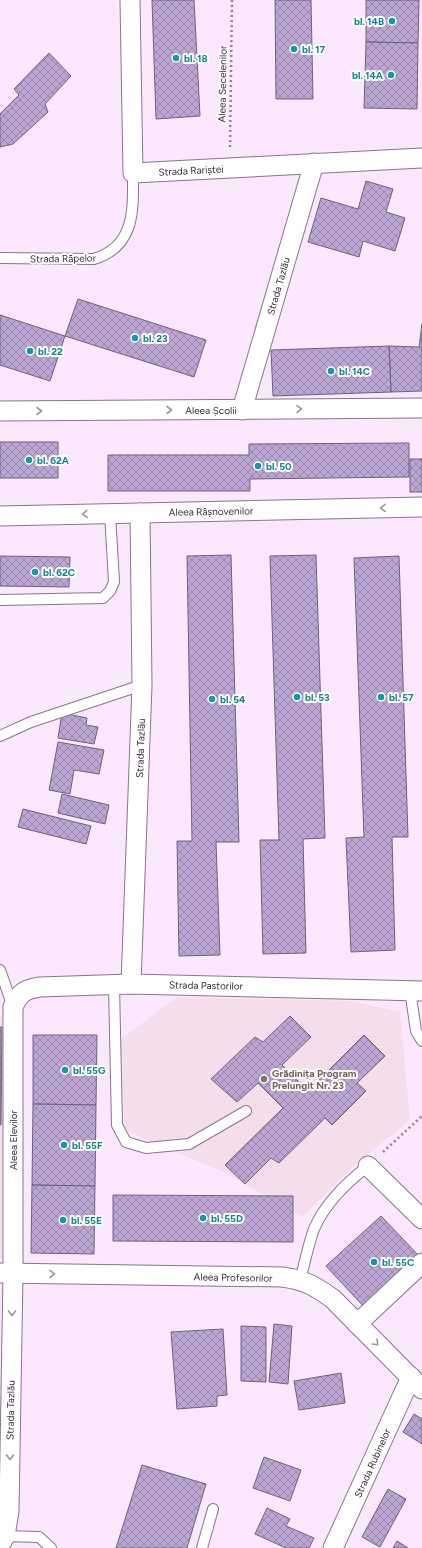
<svg xmlns="http://www.w3.org/2000/svg" width="422" height="1548" font-family="Figtree,sans-serif">
  <style>
    .education { fill: #f4deec }
    .building { fill: url(#building-cross-hatch); stroke: #6e617c }
    .lines { fill: none; stroke-linecap: round; stroke-linejoin: round }
    .service-casing { stroke: #89748d; stroke-width: 12 }
    .minor-casing { stroke: #89748d; stroke-width: 21 }
    .path { stroke: #908393; stroke-width: 2.5; stroke-dasharray: 2 3; stroke-linecap: butt }
    .service { stroke: #fff; stroke-width: 10 }
    .minor { stroke: #fff; stroke-width: 19 }
    .oneway { stroke: #9a969b }
    .culture-dot { fill: #0f9aa8; stroke: #fff; stroke-width: 1.5 }
    .education-dot { fill: #8d6e63; stroke: #fff; stroke-width: 1.5 }
    .labels { text-anchor: middle; stroke-width: 4; stroke-linejoin: round; paint-order: stroke }
    .culture-label { font-size: 10px; font-weight: bold; fill: #0d838f; stroke: #fff; text-anchor: start }
    .street-label { font-size: 10px; fill: #352c37; stroke: #fff }
    .education-label { font-size: 10px; font-weight: bold; fill: #785e54; stroke: #fff; text-anchor: start }
  </style>
  <defs>
    <pattern id="building-cross-hatch" width="8" height="8" patternUnits="userSpaceOnUse"><rect width="8" height="8" fill="#bca5d3"/><path d="M0 0l8 8M0 8l8-8" fill="none" stroke="#9a87ac"/></pattern>
  </defs>
  <rect width="100%" height="100%" fill="#fbe8ff"/>
  <g class="education">
    <path d="M177,997L351,1001L400,1012L410,1120L355,1165L302,1217L223,1172L124,1130L121,1039Z"/>
    <path d="M0,1016H10L7,1260L0,1259Z"/>
  </g>
  <g class="building">
    <path d="M152,0H194L200,116L156,119Z"/>
    <path d="M275,0H311L313,99H276Z"/>
    <path d="M366,0H419L418,43L366,42Z"/>
    <path d="M366,42L418,43L417,109L364,108Z"/>
    <path d="M49,53L71,76L45,104L48,112L13,144L0,147V114L19,95L14,89Z"/>
    <path d="M366,181L393,189L386,212L405,218L395,251L363,241L359,257L308,242L321,198L358,209Z"/>
    <path d="M78,299L206,340L194,377L65,336Z"/>
    <path d="M0,315L65,336L50,381L0,365Z"/>
    <path d="M422,324V391L391,392L389,346L419,347Z"/>
    <path d="M389,346L391,392L273,396L271,350Z"/>
    <rect x="0" y="442" width="58" height="36"/>
    <path d="M409,443V477L250,479V491H108V455H249V444Z"/>
    <rect x="410" y="459" width="12" height="33"/>
    <path d="M231,555L239,842H216L220,955L179,956L177,841H192L187,556Z"/>
    <path d="M316,555L325,838L303,839L306,953L263,954L260,840H279L270,556Z"/>
    <path d="M0,556L70,557L69,587L0,586Z"/>
    <path d="M399,556L408,837H392L395,950L351,952L346,838L364,837L354,558Z"/>
    <path d="M62,713L87,718L86,725L98,727L94,744L58,738Z"/>
    <path d="M58,742L104,750L99,774L74,770L70,794L49,790Z"/>
    <path d="M62,794L109,805L105,824L58,813Z"/>
    <path d="M23,809L91,826L86,844L18,827Z"/>
    <path d="M290,1016L311,1037L282,1065L308,1091L364,1035L385,1056L357,1083L366,1091L332,1125L325,1118L279,1163L271,1158L245,1184L225,1165L283,1108L258,1083L237,1102L211,1079L255,1037L263,1042Z"/>
    <path d="M0,1027H2L1,1125H0Z"/>
    <path d="M33,1035H97L96,1105L33,1104Z"/>
    <path d="M33,1104L96,1105L95,1186L32,1185Z"/>
    <path d="M32,1185L95,1186L94,1254L31,1253Z"/>
    <path d="M113,1195L293,1196V1242L113,1241Z"/>
    <path d="M381,1216L421,1258L366,1309L326,1266Z"/>
    <path d="M274,1324L292,1326L288,1384L269,1382Z"/>
    <path d="M241,1326L266,1327V1382L241,1381Z"/>
    <path d="M223,1329L227,1395L217,1396V1406L177,1409L171,1332Z"/>
    <path d="M341,1373L345,1403L299,1410L294,1381Z"/>
    <path d="M414,1414L422,1419V1444L403,1432Z"/>
    <path d="M264,1457L301,1470L290,1501L253,1488Z"/>
    <path d="M142,1465L206,1484L187,1548H116Z"/>
    <path d="M388,1489L406,1499L380,1547L362,1537Z"/>
    <path d="M267,1508L290,1519L286,1526L314,1538L309,1548H286L255,1534Z"/>
    <path d="M397,1541L408,1548H393Z"/>
  </g>
  <g class="lines">
    <g class="service-casing">
      <g id="service">
        <path d="M0,258L94,259C136,246 133,209 133,173"/>
        <path d="M0,600L103,598L110,591L114,582L110,513"/>
        <path d="M0,736L31,722L142,685"/>
        <path d="M0,970L13,1007"/>
        <path d="M114,985L117,1125L126,1142L146,1148L189,1144L246,1111"/>
        <path d="M410,990L416,1031L422,1041"/>
        <path d="M300,1280C305,1263 308,1245 314,1229C325,1203 346,1183 368,1166"/>
        <path d="M5,1536L39,1537L51,1548"/>
        <path d="M202,1548L213,1509"/>
      </g>
    </g>
    <g class="minor-casing">
      <g id="minor">
        <path d="M130,0L133,173L422,158"/>
        <path d="M242,410L314,163"/>
        <path d="M0,411L422,408"/>
        <path d="M0,516L422,507"/>
        <path d="M131,984L142,685L140,513"/>
        <path d="M368,1166L422,1219"/>
        <path d="M1,1273L282,1277C305,1280 315,1286 333,1299L422,1389"/>
        <path d="M357,1324L422,1263"/>
        <path d="M0,1545L5,1536L9,1511L13,1274V1007C19,993 25,989 40,987L131,984L422,991"/>
        <path d="M333,1548L411,1377"/>
      </g>
    </g>
    <g class="path">
      <path d="M230,147L232,0"/>
      <path d="M383,1152L422,1116"/>
    </g>
    <use href="#service" class="service"/>
    <use href="#minor" class="minor"/>
  </g>
  <defs><path id="oneway-chevron" d="M-2-3.5L2.5 0L-2 3.5" fill="none" stroke-width="1.6" stroke-linecap="round" stroke-linejoin="round"/></defs>
  <g class="oneway">
    <use href="#oneway-chevron" transform="translate(299 409) rotate(-1)"/>
    <use href="#oneway-chevron" transform="translate(169 410)"/>
    <use href="#oneway-chevron" transform="translate(39 411)"/>
    <use href="#oneway-chevron" transform="translate(383 508) rotate(179)"/>
    <use href="#oneway-chevron" transform="translate(85 514) rotate(179)"/>
    <use href="#oneway-chevron" transform="translate(52 1274) rotate(1)"/>
    <use href="#oneway-chevron" transform="translate(12 1313) rotate(91)"/>
    <use href="#oneway-chevron" transform="translate(376 1343) rotate(45)"/>
    <use href="#oneway-chevron" transform="translate(10 1457) rotate(91)"/>
  </g>
  <g class="culture-dot">
    <circle cx="392" cy="21" r="4"/>
    <circle cx="294" cy="49" r="4"/>
    <circle cx="176" cy="58" r="4"/>
    <circle cx="391" cy="75" r="4"/>
    <circle cx="135" cy="338" r="4"/>
    <circle cx="30" cy="351" r="4"/>
    <circle cx="331" cy="371" r="4"/>
    <circle cx="29" cy="460" r="4"/>
    <circle cx="258" cy="466" r="4"/>
    <circle cx="35" cy="572" r="4"/>
    <circle cx="297" cy="697" r="4"/>
    <circle cx="381" cy="697" r="4"/>
    <circle cx="212" cy="699" r="4"/>
    <circle cx="65" cy="1070" r="4"/>
    <circle cx="64" cy="1145" r="4"/>
    <circle cx="203" cy="1218" r="4"/>
    <circle cx="63" cy="1220" r="4"/>
    <circle cx="374" cy="1262" r="4"/>
  </g>
  <circle class="education-dot" cx="264" cy="1079" r="4"/>
  <g class="labels">
    <g class="culture-label">
      <text x="384" y="25" text-anchor="end">bl. 14B</text>
      <text x="302" y="53">bl. 17</text>
      <text x="184" y="62">bl. 18</text>
      <text x="383" y="79" text-anchor="end">bl. 14A</text>
      <text x="143" y="342">bl. 23</text>
      <text x="38" y="355">bl. 22</text>
      <text x="339" y="375">bl. 14C</text>
      <text x="37" y="464">bl. 62A</text>
      <text x="266" y="470">bl. 50</text>
      <text x="43" y="576">bl. 62C</text>
      <text x="305" y="701">bl. 53</text>
      <text x="389" y="701">bl. 57</text>
      <text x="220" y="703">bl. 54</text>
      <text x="73" y="1074">bl. 55G</text>
      <text x="72" y="1149">bl. 55F</text>
      <text x="211" y="1222">bl. 55D</text>
      <text x="71" y="1224">bl. 55E</text>
      <text x="382" y="1266">bl. 55C</text>
    </g>
    <g class="street-label">
      <text transform="translate(222 84) rotate(-89)" y="4">Aleea Secelenilor</text>
      <text transform="translate(191 170) rotate(-3)" y="4">Strada Rariștei</text>
      <text transform="translate(63 258) rotate(-1)" y="4">Strada Râpelor</text>
      <text transform="translate(278 286) rotate(-74)" y="4">Strada Tazlău</text>
      <text x="211" y="414">Aleea Școlii</text>
      <text transform="translate(211 511) rotate(-1)" y="4">Aleea Râșnovenilor</text>
      <text transform="translate(140 748) rotate(-88)" y="4">Strada Tazlău</text>
      <text transform="translate(206 985) rotate(1)" y="4">Strada Pastorilor</text>
      <text transform="translate(13 1140) rotate(-90)" y="4">Aleea Elevilor</text>
      <text transform="translate(233 1277) rotate(1)" y="4">Aleea Profesorilor</text>
      <text transform="translate(10 1410) rotate(-89)" y="4">Strada Tazlău</text>
      <text transform="translate(372 1463) rotate(-66)" y="4">Strada Rubinelor</text>
    </g>
    <g class="education-label">
      <text x="272" y="1077">Grădinița Program<tspan x="272" dy="12">Prelungit Nr. 23</tspan></text>
    </g>
  </g>
</svg>
